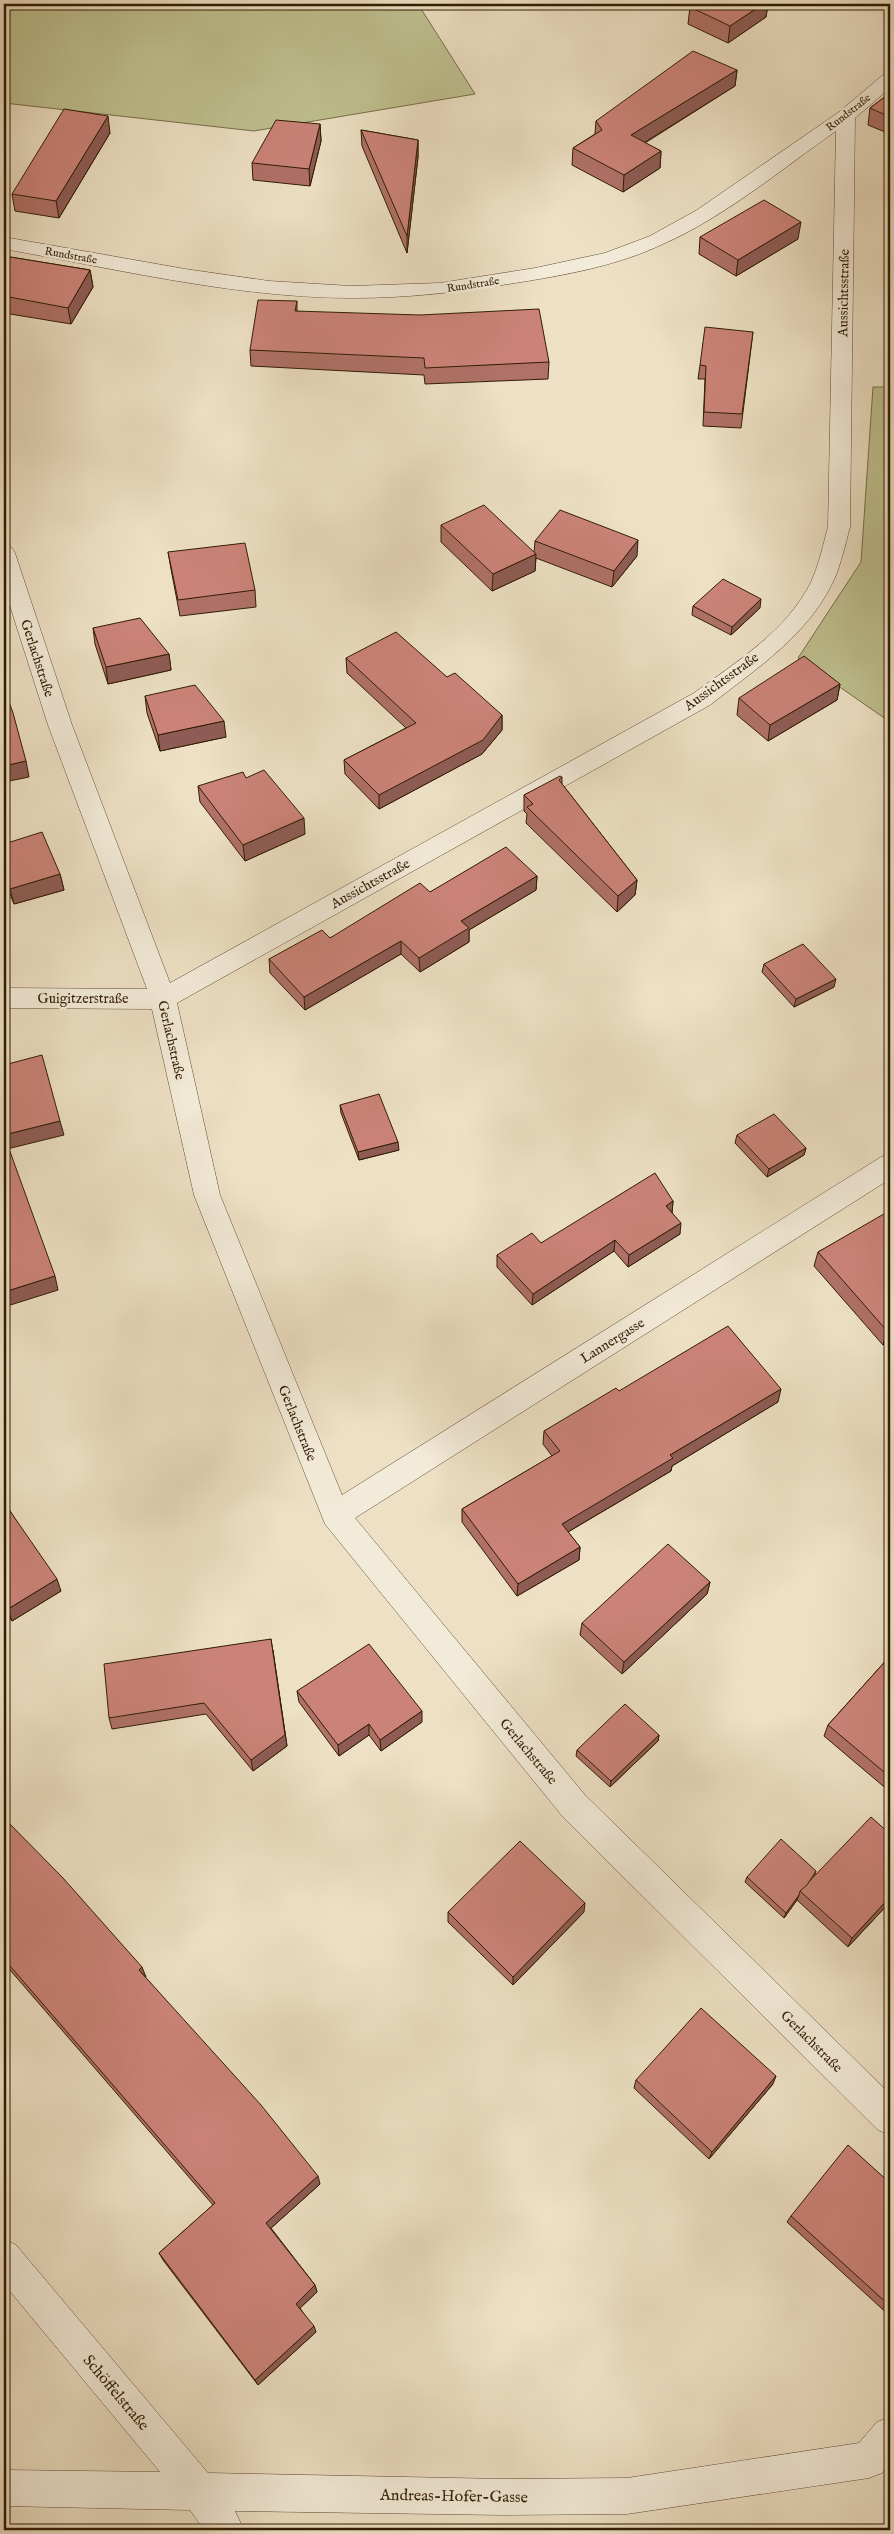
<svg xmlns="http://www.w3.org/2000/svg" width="894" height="2534" font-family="'IM FELL English',serif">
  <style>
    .green { fill: #bfc08f; stroke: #786e49 }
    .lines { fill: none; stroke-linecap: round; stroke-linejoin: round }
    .minor-casing { stroke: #604d33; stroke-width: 1 }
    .minor { fill: #f3ebd9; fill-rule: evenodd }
    .wall { fill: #af7168; stroke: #311c03 }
    .shaded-wall { fill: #8e5c55; stroke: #311c03 }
    .building { fill: #cb8379; stroke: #311c03 }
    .labels { text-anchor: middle; stroke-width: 5; stroke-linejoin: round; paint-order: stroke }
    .far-street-label { font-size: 11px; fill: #311c03; stroke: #f3ebd9 }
    .street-label { font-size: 14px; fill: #311c03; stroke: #f3ebd9 }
    .near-street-label { font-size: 16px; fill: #311c03; stroke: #f3ebd9 }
  </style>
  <rect width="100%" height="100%" fill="#ede0c4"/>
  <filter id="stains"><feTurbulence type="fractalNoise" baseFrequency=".004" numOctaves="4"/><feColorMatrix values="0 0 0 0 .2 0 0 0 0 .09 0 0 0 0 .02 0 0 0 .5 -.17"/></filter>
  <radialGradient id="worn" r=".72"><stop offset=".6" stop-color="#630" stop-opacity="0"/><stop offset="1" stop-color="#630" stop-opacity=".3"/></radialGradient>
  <g class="green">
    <path d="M4,4H418L475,94L254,131L4,103Z"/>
    <path d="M873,387H890V722L798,658L861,562Z"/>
  </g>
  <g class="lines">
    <g class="minor-casing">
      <g id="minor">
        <path d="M890,74V88L855,118L850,527C845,545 841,565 833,582C807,636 756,669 710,705L177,1003L220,1195L342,1495L881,1157L890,1154V1179L355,1518L585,1795L890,2094V2135L878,2130L563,1817L325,1524L194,1195L152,1009L4,1008V988L147,989L48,725L4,587V546L12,548L15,553L72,725L170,983L694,693C736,662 787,631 811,582C819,565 823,545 828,527L836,131C782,169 723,218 663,244C617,266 565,275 515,283C459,292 409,298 353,298C237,298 117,269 4,249V237L185,269L269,281L351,286L440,283L535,268L605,253L650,236L697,210L839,112L883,75Z"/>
        <path d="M4,2239L16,2245L208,2473L503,2479L627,2478L859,2443L877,2422L890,2417V2463L882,2473L869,2478L627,2514L503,2515L235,2511L244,2530H204L190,2510L4,2506V2470L160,2472L4,2284Z"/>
      </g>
    </g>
    <use href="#minor" class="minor"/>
  </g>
  <g class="wall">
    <path d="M695,4H768L766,17L728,43L688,24L690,7Z"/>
    <path d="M737,70L735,86L645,143L661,151L660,168L623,192L572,165L573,148L595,134L596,121Z"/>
    <path d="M890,93V134L868,125L870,108Z"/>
    <path d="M320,124L321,141L310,186L253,180L252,163Z"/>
    <path d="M361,130L418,140V157L407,253L362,146Z"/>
    <path d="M110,133L59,218L15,211L12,194Z"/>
    <path d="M700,237L798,239L736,276L699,254Z"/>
    <path d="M4,256L90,270L93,287L71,324L4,313Z"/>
    <path d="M297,301V311L549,362L548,379L425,384L424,375L251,366L250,350Z"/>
    <path d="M753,332L741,428L703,426L705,379H698L700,365Z"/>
    <path d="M441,525L534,553L535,541L637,556L612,587L536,558L535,571L492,591L441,542Z"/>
    <path d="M168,552L255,590L256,607L180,616L171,569Z"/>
    <path d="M693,606L760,608L731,635L692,615Z"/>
    <path d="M93,628L169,654L171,670L108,684L95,644Z"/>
    <path d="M346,658L447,677L502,715V730L482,754L379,809L345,774L344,760L406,728L347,673Z"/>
    <path d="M840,684L837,700L768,741L737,715L739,698Z"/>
    <path d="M145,696L226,737L160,751L147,713Z"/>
    <path d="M562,777V784L637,880L635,895L617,912L526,823L527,814L524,811V795Z"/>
    <path d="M198,786L305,834L245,861L200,802Z"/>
    <path d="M4,844L60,874L64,890L14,904L4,880Z"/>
    <path d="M537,876L536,890L469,930V942L420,972L401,954L305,1010L270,973L269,959L330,938L430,892Z"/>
    <path d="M764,964L834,987L794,1007L762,972Z"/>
    <path d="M340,1105L399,1150L359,1160L341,1113Z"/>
    <path d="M737,1135L806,1148L804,1155L767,1177L735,1143Z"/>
    <path d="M673,1201L672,1213L680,1234L628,1267L614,1251L532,1305L497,1267V1255L541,1243Z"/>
    <path d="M890,1213V1340L883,1345L814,1266L818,1252Z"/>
    <path d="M619,1391L778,1402L672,1466L671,1471L568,1532L580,1547L579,1560L517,1596L462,1522V1509L552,1456L543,1444L544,1431Z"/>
    <path d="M4,1497L10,1511L61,1591L12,1621L4,1608Z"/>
    <path d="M710,1582L707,1594L622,1674L580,1635L582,1623Z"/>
    <path d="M271,1639L287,1746L253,1771L206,1714L112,1729L109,1718Z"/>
    <path d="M890,1656V1790L889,1791L824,1736L828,1725Z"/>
    <path d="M297,1691L422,1722L381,1751L369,1735L339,1756L299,1702Z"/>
    <path d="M659,1735L658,1741L610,1787L576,1756L577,1750Z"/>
    <path d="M4,1818L146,1978L320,2184L271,2228L315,2285L317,2292L300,2308L316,2332L258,2385L163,2260L159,2253L213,2205L4,1963Z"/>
    <path d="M816,1871L814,1877L890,1902L848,1947L797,1900L784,1918L745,1882L747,1877Z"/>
    <path d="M448,1912H584L513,1985L448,1922Z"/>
    <path d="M636,2080L773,2084L709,2159L634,2088Z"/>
    <path d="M890,2183V2316L787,2222L791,2216Z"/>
  </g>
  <g class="shaded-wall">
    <path d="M763,4H768L766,17L728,43L730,26Z"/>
    <path d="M737,70L735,86L629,152L631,135Z"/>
    <path d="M108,116L110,133L59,218L56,201Z"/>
    <path d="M320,124L321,141L310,186L309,169Z"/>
    <path d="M418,140V157L407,253V236Z"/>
    <path d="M661,151L660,168L623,192L624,175Z"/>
    <path d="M801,222L798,239L736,276L738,260Z"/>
    <path d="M90,270L93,287L71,324L68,308Z"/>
    <path d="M638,540L637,556L612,587L614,571Z"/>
    <path d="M536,554L535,571L492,591L493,574Z"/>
    <path d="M761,599L760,608L731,635L732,627Z"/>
    <path d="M169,654L171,670L108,684L106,667Z"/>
    <path d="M840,684L837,700L768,741L770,725Z"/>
    <path d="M502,715V730L482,754L379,809V795Z"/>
    <path d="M224,721L226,737L160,751L158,735Z"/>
    <path d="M26,761L29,777L4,782V766Z"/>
    <path d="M304,818L305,834L245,861L243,845Z"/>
    <path d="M60,874L64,890L14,904L10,889Z"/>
    <path d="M537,876L536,890L469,930V942L420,972L419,958L461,921Z"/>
    <path d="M637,880L635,895L617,912L618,896Z"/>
    <path d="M401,941V954L305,1010L304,997Z"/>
    <path d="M836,979L834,987L794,1007L796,999Z"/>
    <path d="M60,1121L64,1135L7,1149L4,1135Z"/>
    <path d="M398,1142L399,1150L359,1160L358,1152Z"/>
    <path d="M806,1148L804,1155L767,1177L769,1169Z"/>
    <path d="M673,1201L672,1213L666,1206Z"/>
    <path d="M681,1223L680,1234L628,1267L629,1255Z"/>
    <path d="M615,1240L614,1251L532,1305L533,1294Z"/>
    <path d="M55,1276L58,1290L4,1307V1292Z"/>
    <path d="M890,1329V1340L883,1345L887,1331Z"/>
    <path d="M781,1389L778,1402L672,1466L671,1471L561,1536L562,1524L670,1455Z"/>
    <path d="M580,1547L579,1560L517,1596L518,1584Z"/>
    <path d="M57,1579L61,1591L12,1621L8,1609Z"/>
    <path d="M710,1582L707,1594L622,1674L624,1662Z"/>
    <path d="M273,1650L287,1746L253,1771L251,1760Z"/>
    <path d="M422,1711V1722L381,1751L380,1740Z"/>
    <path d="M369,1724V1735L339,1756L338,1745Z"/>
    <path d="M659,1735L658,1741L610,1787L611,1781Z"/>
    <path d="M799,1895L797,1900L784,1918L786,1913Z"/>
    <path d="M890,1897V1902L848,1947L852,1938Z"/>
    <path d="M585,1903L584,1912L513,1985V1977Z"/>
    <path d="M142,1967L146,1977L139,1970Z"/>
    <path d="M776,2076L773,2084L709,2159L712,2152Z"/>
    <path d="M318,2176L320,2184L269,2230L266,2223Z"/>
    <path d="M315,2285L317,2292L298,2310L296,2304Z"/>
    <path d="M314,2326L316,2332L258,2385L255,2380Z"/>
  </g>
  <g class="building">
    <path d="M695,4H763L730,26L690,7Z"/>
    <path d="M693,51L737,70L631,135L661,151L624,175L573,148L602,130L596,121Z"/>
    <path d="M890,93V117L870,108Z"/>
    <path d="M64,109L108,116L56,201L12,194Z"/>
    <path d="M276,120L320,124L309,169L252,163Z"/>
    <path d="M361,130L418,140L407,236Z"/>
    <path d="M764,200L801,222L738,260L700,237Z"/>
    <path d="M4,256L90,270L68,308L4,296Z"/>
    <path d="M258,300L297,301L295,311L420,315L539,309L549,362L425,368L424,358L250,350Z"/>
    <path d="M705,327L753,332L742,414L704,412L706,366L700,365Z"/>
    <path d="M484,505L536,554L493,574L441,525Z"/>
    <path d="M560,510L638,540L614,571L535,541Z"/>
    <path d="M245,543L255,590L178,600L168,552Z"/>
    <path d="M723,579L761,599L732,627L693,606Z"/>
    <path d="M140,618L169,654L106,667L93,628Z"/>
    <path d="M396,632L447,677L455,673L502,715L483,740L379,795L344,760L416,723L346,658Z"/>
    <path d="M804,656L840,684L770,725L739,698Z"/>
    <path d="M195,685L224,721L158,735L145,696Z"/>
    <path d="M4,688L13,713L26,761L4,766Z"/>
    <path d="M264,770L304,818L243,845L198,786L243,772L246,778Z"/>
    <path d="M560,776L562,777L559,780L637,880L618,896L527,807L533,804L524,795Z"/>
    <path d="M42,832L60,874L10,889L4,873V844Z"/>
    <path d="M506,847L537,876L461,921L469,928L419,958L401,941L304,997L269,959L322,930L330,938L420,883L430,892Z"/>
    <path d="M803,944L836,979L796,999L764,964Z"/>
    <path d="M42,1055L60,1121L4,1135V1065Z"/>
    <path d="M379,1094L398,1142L358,1152L340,1105Z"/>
    <path d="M774,1114L806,1148L769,1169L737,1135Z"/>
    <path d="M4,1135L55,1276L4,1292Z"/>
    <path d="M655,1173L673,1201L666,1206L681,1223L629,1255L615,1240L533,1294L497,1255L532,1233L541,1243Z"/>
    <path d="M889,1211L890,1213V1329L887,1331L818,1252Z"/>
    <path d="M728,1326L781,1389L670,1455L673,1458L562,1524L580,1547L518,1584L462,1509L560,1451L544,1431L616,1388L619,1391Z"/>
    <path d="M4,1497L10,1511L57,1579L8,1609L4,1602Z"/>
    <path d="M668,1544L710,1582L624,1662L582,1623Z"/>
    <path d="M271,1639L285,1735L251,1760L204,1703L109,1718L104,1664Z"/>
    <path d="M369,1644L422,1711L380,1740L369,1724L338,1745L297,1691Z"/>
    <path d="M890,1656V1777L828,1725Z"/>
    <path d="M625,1704L659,1735L611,1781L577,1750Z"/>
    <path d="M871,1817L890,1834V1897L852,1938L800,1891Z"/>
    <path d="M4,1818L63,1878L142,1967L139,1970L261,2105L318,2176L266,2223L315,2285L296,2304L314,2326L255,2380L159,2253L215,2203L4,1959Z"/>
    <path d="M781,1839L816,1871L807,1885L800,1891L799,1895L786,1913L747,1877Z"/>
    <path d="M520,1841L585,1903L513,1977L448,1912Z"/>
    <path d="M701,2008L776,2076L712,2152L636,2080Z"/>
    <path d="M848,2145L890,2183V2306L791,2216Z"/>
  </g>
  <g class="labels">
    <g class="far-street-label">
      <text transform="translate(848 112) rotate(-38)" y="4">Rundstraße</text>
      <text transform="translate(71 255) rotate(10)" y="4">Rundstraße</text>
      <text transform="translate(473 284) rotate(-9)" y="4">Rundstraße</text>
    </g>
    <g class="street-label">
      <text transform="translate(843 293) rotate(-89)" y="5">Aussichtsstraße</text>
      <text transform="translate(38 658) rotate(72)" y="5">Gerlachstraße</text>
      <text transform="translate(721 681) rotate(-36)" y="5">Aussichtsstraße</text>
      <text transform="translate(370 883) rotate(-29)" y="5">Aussichtsstraße</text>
      <text x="83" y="1003">Guigitzerstraße</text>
      <text transform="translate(172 1040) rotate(77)" y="5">Gerlachstraße</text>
      <text transform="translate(612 1340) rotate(-32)" y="5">Lannergasse</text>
      <text transform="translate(298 1423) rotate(68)" y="5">Gerlachstraße</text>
      <text transform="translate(529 1751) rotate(50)" y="5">Gerlachstraße</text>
      <text transform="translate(812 2041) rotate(45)" y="5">Gerlachstraße</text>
    </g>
    <g class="near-street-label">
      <text transform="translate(117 2392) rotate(50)" y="6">Schöffelstraße</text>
      <text transform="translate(454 2495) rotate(1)" y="6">Andreas-Hofer-Gasse</text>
    </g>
  </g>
  <rect width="894" height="2534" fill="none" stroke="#ede0c4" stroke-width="20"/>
  <rect x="5" y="5" width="884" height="2524" fill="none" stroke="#311c03" stroke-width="2.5"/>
  <rect x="10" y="10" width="874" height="2514" fill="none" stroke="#311c03"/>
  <rect width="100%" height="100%" filter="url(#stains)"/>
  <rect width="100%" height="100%" fill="url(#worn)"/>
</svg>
